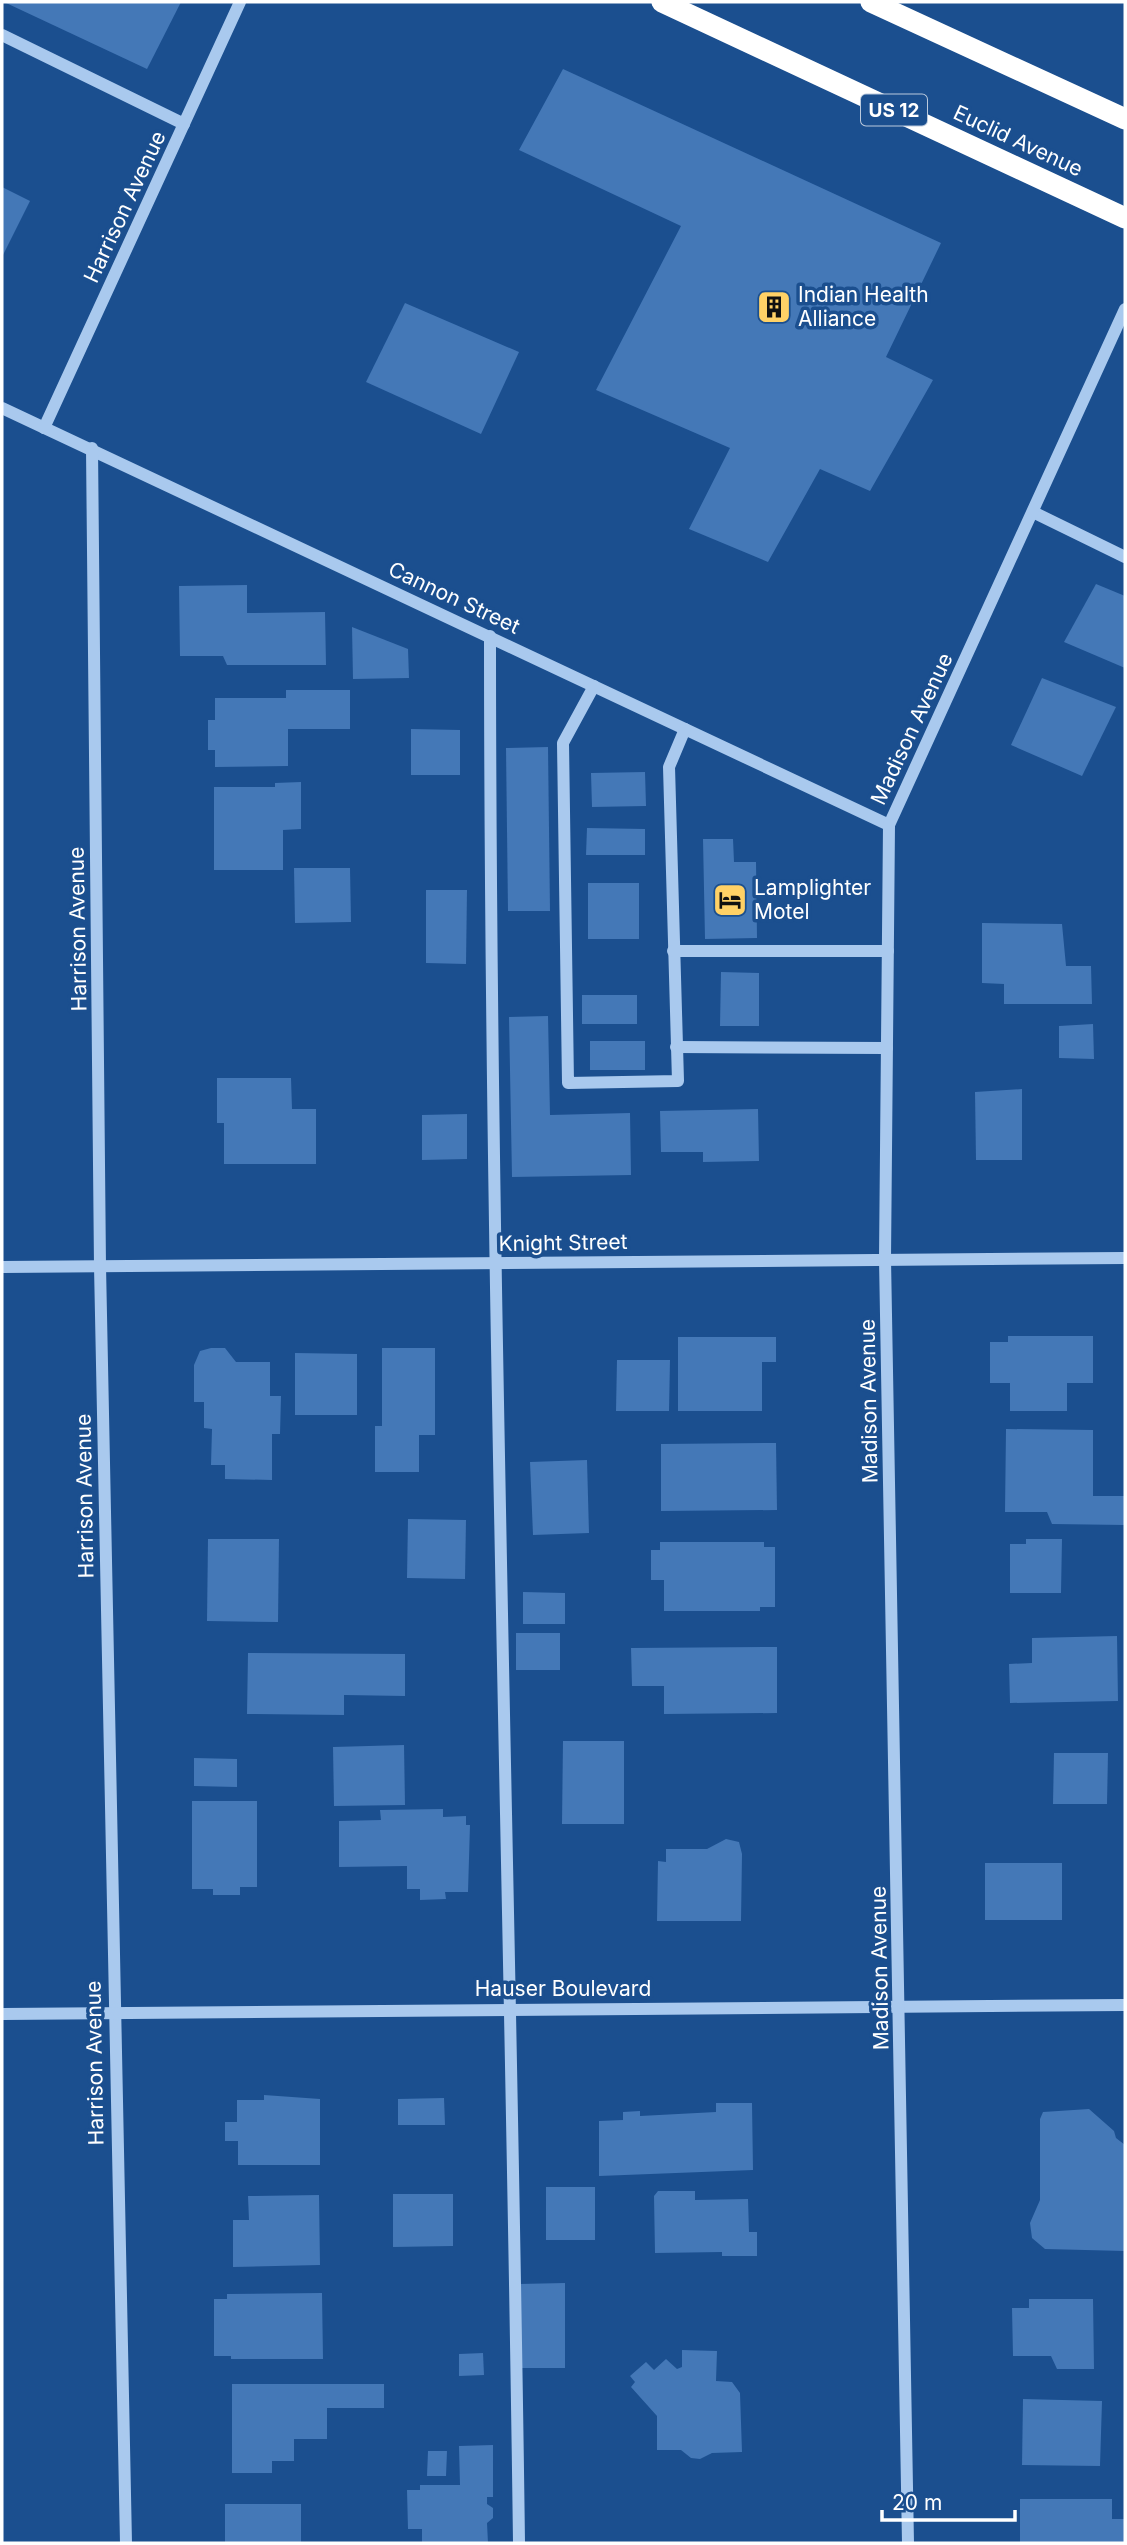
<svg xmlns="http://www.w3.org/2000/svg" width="1127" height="2545" font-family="Inter,sans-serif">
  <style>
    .building { fill: #4478b7 }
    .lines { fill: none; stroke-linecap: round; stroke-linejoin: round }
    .minor { stroke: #a9c9ee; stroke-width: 12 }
    .highway { stroke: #fff; stroke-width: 21 }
    .labels { text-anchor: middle; stroke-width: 7; stroke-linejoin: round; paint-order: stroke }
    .shield { fill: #1b4f8f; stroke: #bbcadd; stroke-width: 2 }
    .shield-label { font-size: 19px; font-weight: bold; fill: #fff }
    .street-label { font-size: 21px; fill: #fff; stroke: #1b4f8f }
    .poi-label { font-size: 21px; fill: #fff; stroke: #1b4f8f; text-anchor: start }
  </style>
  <rect width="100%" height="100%" fill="#1b4f8f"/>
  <g class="building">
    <path d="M4,2H181L147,69Z"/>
    <path d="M563,69L941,243L886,357L933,380L870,491L820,469L768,562L689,529L730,448L596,390L681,226L519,150Z"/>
    <path d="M2,187L30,201L2,257Z"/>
    <path d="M405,303L519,352L481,434L366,382Z"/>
    <path d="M1096,584L1125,596V668L1064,642Z"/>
    <path d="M247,585V613L325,612L326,665H227L223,656H180L179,586Z"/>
    <path d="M352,627L408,649L409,678L353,679Z"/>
    <path d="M1042,678L1116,707L1082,776L1011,745Z"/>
    <path d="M286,690H350V729H288V766L215,767V750H208V720H215V698H286Z"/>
    <path d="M411,729L460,730V775H411Z"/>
    <path d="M548,747L550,911H508L506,748Z"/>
    <path d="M645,772L646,806L592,807L591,773Z"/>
    <path d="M301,782V829L283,830V870H214V787H275V783Z"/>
    <path d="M587,828L645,829V855H586Z"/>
    <path d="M703,839H733L734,862H756L757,938L705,939Z"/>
    <path d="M294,868H350L351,922L295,923Z"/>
    <rect x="588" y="883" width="51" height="56"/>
    <path d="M426,890H467L466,964L426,963Z"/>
    <path d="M982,923L1062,924L1066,966H1091L1092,1004H1004V984L982,983Z"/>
    <path d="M721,972L759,973V1026H720Z"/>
    <rect x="582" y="995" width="55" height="29"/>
    <path d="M548,1016L550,1115L630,1113L631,1175L512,1177L509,1017Z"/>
    <path d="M1093,1024L1094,1059L1059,1058V1026Z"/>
    <rect x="590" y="1041" width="55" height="29"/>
    <path d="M217,1078H291L292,1109H316V1164H224V1123H217Z"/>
    <path d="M1022,1089V1160H976L975,1092Z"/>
    <path d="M758,1109L759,1161L703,1162V1152H661L660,1111Z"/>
    <path d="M467,1114V1159L422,1160V1115Z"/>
    <path d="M1008,1336H1093V1383H1067V1411H1010V1383H990V1342H1008Z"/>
    <path d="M678,1337H776V1362H762V1411H678Z"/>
    <path d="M211,1348H225L236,1362H270V1396H281L280,1434H272V1480L225,1479V1465H211L212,1429L204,1428V1402H194V1365L200,1351Z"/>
    <path d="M382,1348H435V1435H419V1472H375V1426H382Z"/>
    <path d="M295,1353L357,1354V1415H295Z"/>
    <path d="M617,1360H670L669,1411H616Z"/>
    <path d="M1006,1429L1093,1430V1496H1125V1525L1052,1524L1047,1512H1005Z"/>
    <path d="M776,1443L777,1510L661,1511V1444Z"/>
    <path d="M587,1460L589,1533L533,1535L530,1462Z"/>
    <path d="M408,1519L466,1520L465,1579L407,1578Z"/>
    <path d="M208,1539H279L278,1622L207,1621Z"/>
    <path d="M1026,1539H1062L1061,1593H1010V1544H1026Z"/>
    <path d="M660,1542H764V1547H775V1607H760V1611H664V1580H651V1550H660Z"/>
    <path d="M523,1592L565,1593V1624H523Z"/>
    <rect x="516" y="1633" width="44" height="37"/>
    <path d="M1117,1636L1118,1701L1010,1703L1009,1664L1032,1663V1638Z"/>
    <path d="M777,1647V1713L664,1714V1686H632L631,1648Z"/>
    <path d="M248,1653L405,1654V1696L344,1695V1715L247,1714Z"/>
    <path d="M563,1741H624V1824H562Z"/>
    <path d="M404,1745L405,1805L334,1806L333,1747Z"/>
    <path d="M1054,1753H1108L1107,1804H1053Z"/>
    <path d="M194,1758L237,1759V1787L194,1786Z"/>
    <path d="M192,1801H257V1887H240V1895H213V1889H192Z"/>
    <path d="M443,1809V1817L466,1816V1825H470L468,1892H445L446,1899L420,1900V1889H407V1866L339,1867V1821L381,1820L380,1810Z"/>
    <path d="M726,1839L739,1842L742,1854L741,1921H657L658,1861L666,1862V1849H707Z"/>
    <rect x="985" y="1863" width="77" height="57"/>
    <path d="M264,2095L320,2099V2165H238V2141H225V2122H237V2100H264Z"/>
    <path d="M444,2098L445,2125H398V2099Z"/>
    <path d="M716,2103H752L753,2170L599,2176V2121L623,2120V2112L640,2111V2116L716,2112Z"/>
    <path d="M1089,2109L1114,2131L1116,2138L1125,2145V2251L1045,2249L1032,2238L1030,2223L1040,2200V2119L1043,2112Z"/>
    <rect x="546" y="2187" width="49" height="53"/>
    <path d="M658,2191H695V2200L748,2199L749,2232H757V2256H722V2252L655,2253L654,2196Z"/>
    <path d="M393,2194H453V2246L393,2247Z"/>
    <path d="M319,2195L320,2265L233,2267V2220H249L248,2196Z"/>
    <path d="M565,2283V2368H520L519,2284Z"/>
    <path d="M322,2293L323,2359H231V2356H214V2299H227V2294Z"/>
    <path d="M1029,2299H1093L1094,2369H1057L1051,2356H1013L1012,2308H1029Z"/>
    <path d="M682,2350L717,2351L716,2381L732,2382L740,2393L742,2452L712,2453L700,2459L691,2458L681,2450H657V2416L631,2387L635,2382L630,2376L646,2362L654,2370L666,2359L677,2369L682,2367Z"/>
    <path d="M483,2353L484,2375L459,2376V2354Z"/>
    <path d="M232,2384H384V2408H327V2439H294V2461H272V2473H232Z"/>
    <path d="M1023,2399L1102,2401L1100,2466L1022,2465Z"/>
    <path d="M493,2445V2497H487V2504L493,2508V2518L487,2523L488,2543H422V2529H408L407,2490H420V2485H460L459,2446Z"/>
    <path d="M428,2451H447L446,2476H427Z"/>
    <path d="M1020,2499H1112V2519H1125V2543H1020Z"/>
    <rect x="225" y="2504" width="76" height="39"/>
  </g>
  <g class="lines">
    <g class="minor">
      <path d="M2,35L184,124"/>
      <path d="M2,408L889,825"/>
      <path d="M44,428L240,2"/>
      <path d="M92,448L100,1266L126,2543"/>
      <path d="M1033,512L1125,557"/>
      <path d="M490,636C490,1272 511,1908 519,2543"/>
      <path d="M594,686L563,743L568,1083L678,1081L669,767L685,729"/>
      <path d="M673,951H888"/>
      <path d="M676,1047L887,1048"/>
      <path d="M2,1267L1125,1258"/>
      <path d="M2,2014L1125,2005"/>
      <path d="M908,2543L885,1259L889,825L1125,309"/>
    </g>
    <g class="highway">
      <path d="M662,2L1125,218"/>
      <path d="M871,2L1125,119"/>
    </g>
  </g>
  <defs>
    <g id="building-square" transform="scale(1.75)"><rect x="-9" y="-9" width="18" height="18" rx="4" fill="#ffd166" stroke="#1b4f8f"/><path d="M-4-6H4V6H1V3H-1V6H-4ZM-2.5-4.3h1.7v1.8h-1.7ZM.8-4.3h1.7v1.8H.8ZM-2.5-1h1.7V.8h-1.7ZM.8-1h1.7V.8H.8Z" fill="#111"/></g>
    <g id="hotel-square" transform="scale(1.75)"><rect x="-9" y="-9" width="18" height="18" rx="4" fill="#ffd166" stroke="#1b4f8f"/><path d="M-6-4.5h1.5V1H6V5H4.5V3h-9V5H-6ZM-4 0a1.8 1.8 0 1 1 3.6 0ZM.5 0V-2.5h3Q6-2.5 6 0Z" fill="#111"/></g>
  </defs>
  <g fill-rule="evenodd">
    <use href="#building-square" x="774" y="307"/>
    <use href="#hotel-square" x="730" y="900"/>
  </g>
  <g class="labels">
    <rect class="shield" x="861" y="94.5" width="66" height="31" rx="5"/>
    <g class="shield-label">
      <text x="894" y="117">US 12</text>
    </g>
    <g class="street-label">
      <text transform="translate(1018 141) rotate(25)" y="7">Euclid Avenue</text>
      <text transform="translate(125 207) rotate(-65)" y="7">Harrison Avenue</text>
      <text transform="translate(454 598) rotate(25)" y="7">Cannon Street</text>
      <text transform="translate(912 729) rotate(-65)" y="7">Madison Avenue</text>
      <text transform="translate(78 929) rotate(-91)" y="7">Harrison Avenue</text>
      <text transform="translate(563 1243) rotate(-1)" y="7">Knight Street</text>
      <text transform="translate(869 1401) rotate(-91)" y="7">Madison Avenue</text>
      <text transform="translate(85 1496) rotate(-91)" y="7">Harrison Avenue</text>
      <text transform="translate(880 1968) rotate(-91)" y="7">Madison Avenue</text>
      <text x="563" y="1996">Hauser Boulevard</text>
      <text transform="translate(95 2063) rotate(-91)" y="7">Harrison Avenue</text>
    </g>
    <g class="poi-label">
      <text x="798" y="302">Indian Health<tspan x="798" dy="24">Alliance</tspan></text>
      <text x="754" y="895">Lamplighter<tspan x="754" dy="24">Motel</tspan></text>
    </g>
  </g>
  <rect width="1127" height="2545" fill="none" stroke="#ffffff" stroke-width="7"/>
  <path d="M882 2510v10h133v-10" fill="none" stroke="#ffffff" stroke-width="3.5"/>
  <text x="892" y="2510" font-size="21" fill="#ffffff" stroke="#1b4f8f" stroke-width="5" paint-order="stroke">20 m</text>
</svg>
